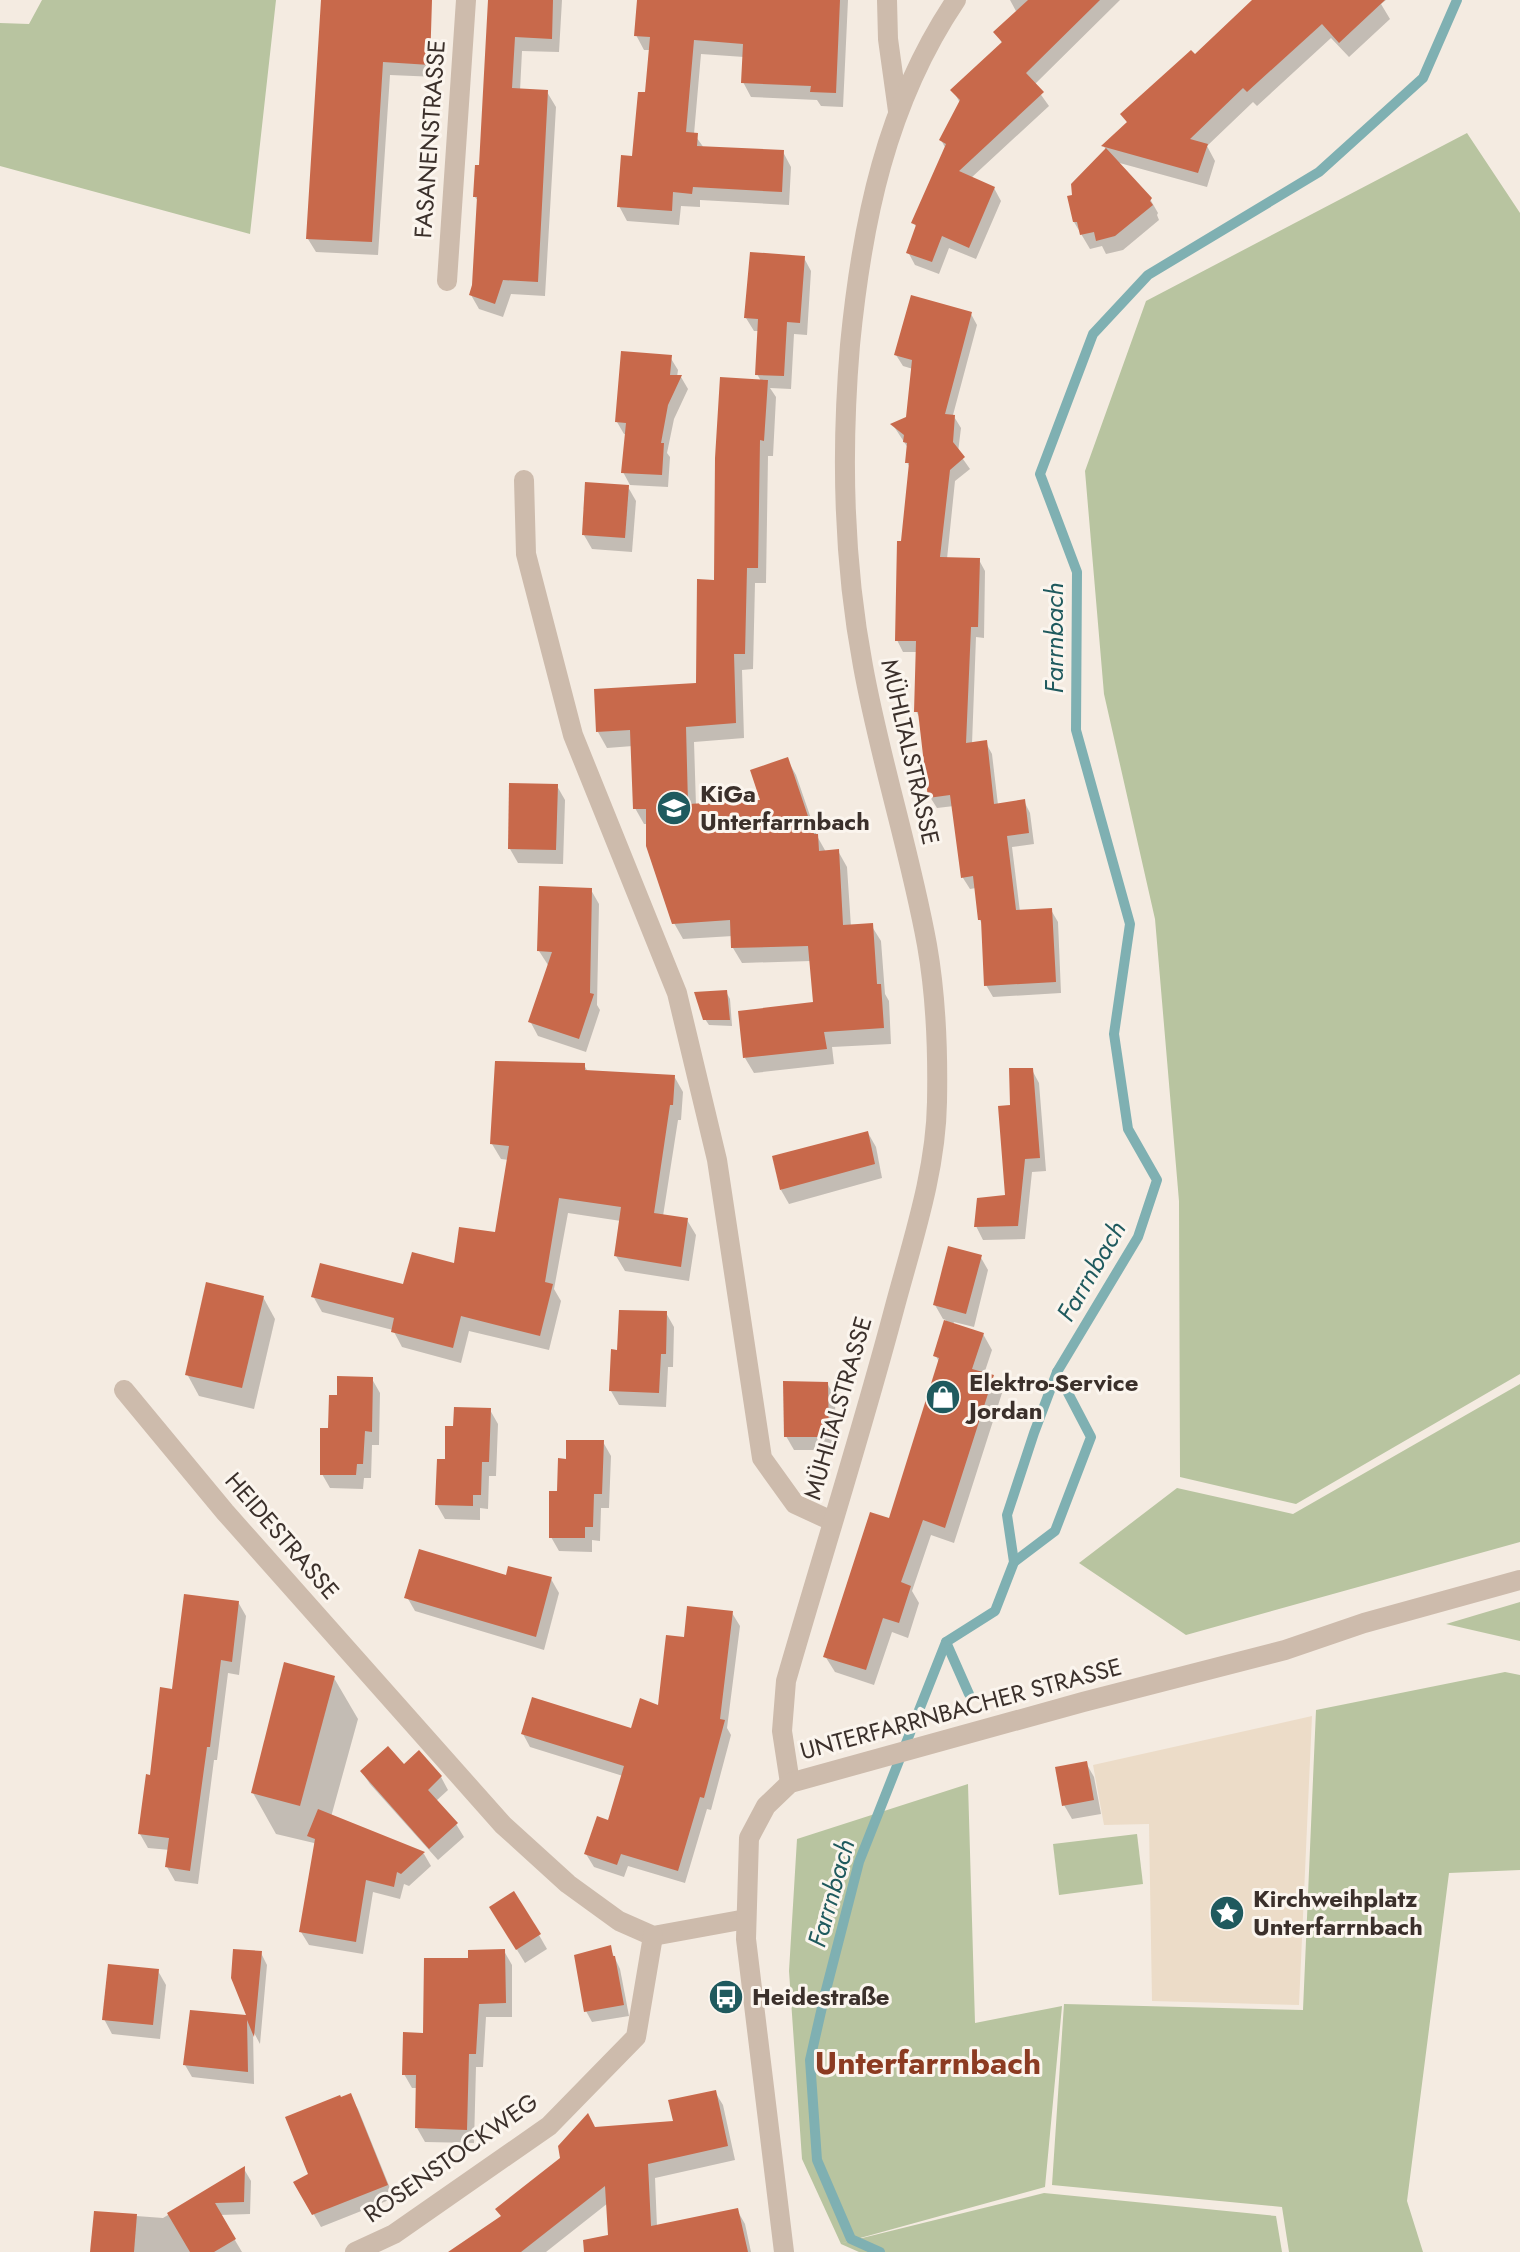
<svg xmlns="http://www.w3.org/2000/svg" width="1520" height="2252" font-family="Jost,sans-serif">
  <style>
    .green { fill: #b8c4a0 }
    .plaza { fill: #ecdcc8 }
    .shadow { fill: #0003 }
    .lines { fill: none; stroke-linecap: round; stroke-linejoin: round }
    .stream { stroke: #7fb0b2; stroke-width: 10 }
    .building { fill: #c8694b }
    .minor { stroke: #cdbbac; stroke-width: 20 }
    .labels { text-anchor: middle; stroke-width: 6; stroke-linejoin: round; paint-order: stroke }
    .street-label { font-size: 24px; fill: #3b302b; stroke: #fbf5ee }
    .poi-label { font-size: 24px; font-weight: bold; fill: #3b302b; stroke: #fbf5ee; text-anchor: start }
    .water-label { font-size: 26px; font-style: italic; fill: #1f5a5e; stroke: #fbf5ee }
    .district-label { font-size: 32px; font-weight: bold; fill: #8c3b22; stroke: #fbf5ee }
  </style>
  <rect width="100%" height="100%" fill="#f4ebe1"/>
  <g class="green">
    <path d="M42,0H276L250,234L0,166V23L29,24Z"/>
    <path d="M1467,133L1520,213V1374L1296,1504L1180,1477L1179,1201L1155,919L1104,694L1085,471L1146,301Z"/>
    <path d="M1520,1384V1542L1186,1635L1079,1563L1177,1488L1293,1514Z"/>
    <path d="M1520,1602V1641L1446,1624Z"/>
    <path d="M1505,1672L1520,1675V1870L1449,1873L1407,2201L1423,2252H1289L1282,2207L1052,2185L1064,2004L1303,2010L1316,1710Z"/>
    <path d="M968,1784L975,2023L1062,2006L1045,2187L842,2243L1044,2193L1276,2216L1282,2252H859L841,2244L802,2159L789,1971L797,1839Z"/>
    <path d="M1137,1834L1143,1884L1059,1895L1053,1844Z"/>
  </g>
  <path class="plaza" d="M1312,1716L1299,2005L1152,2001L1149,1824L1104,1825L1093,1765Z"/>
  <g class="shadow">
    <path d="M323,0H394L392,39L431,41L439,54L437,77L390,75L378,255L316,252L308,239Z"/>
    <path d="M490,0H562L559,52L522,51L520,91L547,92L556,107L545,296L511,294L503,317L479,309L471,295L474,285L479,202L475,197L481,167Z"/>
    <path d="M639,0H848L843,107L821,106L817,100L751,97L743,82L744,57L701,54L694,134L704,148L783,152L791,167L789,205L700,200V207L681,206L679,225L627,221L619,206L634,158L647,94L651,50H644L636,35Z"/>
    <path d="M1010,0H1120L1034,85L1049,106L971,178L994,188L1001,201L976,259L949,248L939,274L915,265L908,252L917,228L913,222L946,149L941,140L960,103L953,90L1002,43L996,33L1017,13Z"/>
    <path d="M1255,0H1386L1381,4L1390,19L1349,57L1331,38L1257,106L1253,102L1207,146L1215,161L1207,187L1116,162L1150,199L1158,213L1157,215L1159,220L1123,250L1106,254L1102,246L1090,249L1074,222L1075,196L1106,151L1104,146L1128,124L1122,114L1195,56Z"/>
    <path d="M804,258L811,271L807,335L794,334L791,389L770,388L776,397L773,456H768L766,583H755L753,669L742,670L744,738L694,742L696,806L763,802L787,759L796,775L817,836L826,852L838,851L847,867L851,927L871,925L881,941L885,994L889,1001L891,1044L832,1047L834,1064L754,1073L745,1058L815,1004L811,961L742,963L733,948V936L683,939L674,923L648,824H644L635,808L633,746L607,748L598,732L698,684L716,582L761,381L757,374L760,331H754L746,318Z"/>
    <path d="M971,314L977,325L953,415L961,428L958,452L970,469L955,481L947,559L979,560L985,571L984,638L976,637L972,744L986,743L992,754L998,805L1024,801L1030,813L1034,844L1012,847L1020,912L1051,910L1058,922L1061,993L993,997L986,985L983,926L980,920L976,888L970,889L963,878L954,806L937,808L930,797L921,720L916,711L918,652H903L897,640L902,543L910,468L907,462L908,448L893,425L908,419L913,369L903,366L896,355Z"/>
    <path d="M670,357L678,370L677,377H681L688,389L674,419L667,453L670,457L668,487L630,485L623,472L627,434H624L617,422Z"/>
    <path d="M628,487L636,501L632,552L592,549L584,535Z"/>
    <path d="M557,786L565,800L563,864L518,863L510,849Z"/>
    <path d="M591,890L599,904L597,1005L600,1010L586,1052L538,1036L530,1021L550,965H548L539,951Z"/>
    <path d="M726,992L730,999L732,1026L709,1025L705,1019Z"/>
    <path d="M584,1065L588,1072L674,1076L683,1092L681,1120H678L663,1216L687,1220L696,1235L689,1281L625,1271L616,1256L621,1221L568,1213L554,1289L561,1301L549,1350L469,1331L461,1363L402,1347L393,1330L322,1312L313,1296L405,1287L456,1265L496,1234L509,1160L501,1159L492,1144Z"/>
    <path d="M1032,1070L1039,1083L1046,1171L1032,1172L1025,1239L983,1240L976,1226L1007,1197L1012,1107Z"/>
    <path d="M868,1133L876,1147L882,1178L789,1204L781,1190Z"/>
    <path d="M980,1256L988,1270L974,1327L954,1322L953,1325L983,1334L992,1350L984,1374L993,1377L1002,1393L954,1543L931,1535L912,1591L919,1603L908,1638L892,1632L874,1685L835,1672L825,1656L890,1521L939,1362L936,1356L946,1320L943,1319L935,1305Z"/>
    <path d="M263,1297L275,1319L254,1409L199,1396L187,1374Z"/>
    <path d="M666,1313L674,1327L673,1367H668L666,1407L619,1405L611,1391L619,1352Z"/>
    <path d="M372,1379L380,1393L379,1445H372L371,1478H364L363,1489L330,1488L322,1474L330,1430L339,1397Z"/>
    <path d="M827,1383L835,1398L836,1450H794L786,1436Z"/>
    <path d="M490,1410L498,1424L496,1476H489L488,1509L480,1508V1520L445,1519L437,1505L455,1428Z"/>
    <path d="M603,1442L611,1456L609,1508H601L600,1541L592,1540V1552L559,1551L551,1537L559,1493Z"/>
    <path d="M507,1577L551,1579L559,1593L544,1650L415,1611L407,1597Z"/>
    <path d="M238,1602L246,1616L239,1675L228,1673L217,1760H214L198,1884L175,1881L167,1867L170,1850L148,1848L140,1834L152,1777Z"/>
    <path d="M732,1613L740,1626L727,1728L731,1735L711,1810L707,1809L685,1883L628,1866L624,1877L594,1867L586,1854L610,1823L623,1776L530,1747L523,1734L632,1731L659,1708L686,1640Z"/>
    <path d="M334,1678L358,1719L331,1817L424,1854L431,1866L409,1886L404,1884L400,1899L373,1892L363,1954L309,1945L301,1932L316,1847L314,1843L276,1834L253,1793Z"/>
    <path d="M419,1753L441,1777L448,1790L436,1801L456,1824L464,1837L438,1860L370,1784L362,1772L404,1766Z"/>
    <path d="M1086,1763L1094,1777L1101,1814L1072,1819L1064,1805Z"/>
    <path d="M500,1922L539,1935L547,1949L525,1963Z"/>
    <path d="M610,1948L620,1969L629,2016L592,2022L586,2011Z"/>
    <path d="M504,1951L512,1965V2017H486L483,2067H476L474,2143L425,2142L417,2128L418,2088H412L404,2074L470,1960Z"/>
    <path d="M261,1953L267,1965L260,2044L253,2031L254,2084L192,2077L185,2065L249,2018Z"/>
    <path d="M158,1971L166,1985L160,2039L112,2034L104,2019Z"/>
    <path d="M715,2092L723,2105L735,2160L655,2178L657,2227L737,2210L745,2224L751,2252H612L608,2203L546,2252H452L502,2218L595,2129L676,2123Z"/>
    <path d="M350,2096L358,2109L394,2198L321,2227L296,2183L310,2174Z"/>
    <path d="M244,2169L251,2181L250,2214L220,2215L242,2252H92L96,2213L163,2218Z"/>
  </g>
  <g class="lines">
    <g class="stream">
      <path d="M1014,1562L1055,1531L1091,1437L1057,1372"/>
      <path d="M946,1642L969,1694"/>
      <path d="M880,2252L851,2239L817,2160L810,2060L825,1994L859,1862L946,1642L995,1611L1014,1562L1007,1515L1034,1433L1057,1372L1138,1237L1157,1180L1128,1129L1114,1034L1130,924L1076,730L1077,572L1040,474L1093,334L1148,275L1319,172L1423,78L1457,0"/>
    </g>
  </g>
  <g class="building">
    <path d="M321,0H432L430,65L383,62L372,242L306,239Z"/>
    <path d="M488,0H553L552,39L515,37L512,88L548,90L538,282L503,280L495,304L469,295L472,285L477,197H473L475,165H479Z"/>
    <path d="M637,0H840L836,93L810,92L811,86L741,83L743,44L694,40L686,132L698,133L697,146L784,150L782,192L693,187L692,194L673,192L672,211L617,207L621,155L632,156L638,92H645L650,37L634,36Z"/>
    <path d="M1028,0H1100L1026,73L1044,92L959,171L995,187L969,248L942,236L932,262L906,253L916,225L911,223L946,144L939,140L960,100L950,90L1002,42L993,32Z"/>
    <path d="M1252,0H1385L1339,43L1322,24L1247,92L1243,88L1190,139L1208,144L1198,173L1101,146L1127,122L1120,114L1191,50L1195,54Z"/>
    <path d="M1106,148L1152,198L1150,201L1153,205L1115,236L1096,241L1094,232L1080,235L1077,222H1073L1067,196L1072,195L1071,184Z"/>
    <path d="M750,252L805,256L800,323L787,322L784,376L755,375L758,319L744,318Z"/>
    <path d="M911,295L972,312L945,414L955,415L953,442L965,457L950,470L940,557L980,558L978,627H971L966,743L987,740L994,804L1025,799L1029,833L1007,836L1016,910L1052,908L1056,982L984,986L981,920H978L973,876L961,878L950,795L928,798L918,712H914L916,641H895L897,541H901L909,463H905L907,443L903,442L904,435L890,424L906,417L912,360L894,355Z"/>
    <path d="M621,351L672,355L670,375H682L668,405L661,443H664L662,475L621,473L626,423L615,422Z"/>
    <path d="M720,377L768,380L764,441L760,440L758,568H747L745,654H734L736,723L686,727L688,804L760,800L750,770L788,757L814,834H818L819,851L839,849L843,925L873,923L877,984H881L884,1028L824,1032L827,1049L743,1058L738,1011L813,1002L808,946L731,948L730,920L672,924L646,846V809H633L630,730L596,732L594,689L696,683L697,579L714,580L715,458Z"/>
    <path d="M585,482L629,485L625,538L582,535Z"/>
    <path d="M509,783L558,784L556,850L508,849Z"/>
    <path d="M539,886L592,888L590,993L594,994L579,1039L528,1022L552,952L537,951Z"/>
    <path d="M727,990L730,1020H703L694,992Z"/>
    <path d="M495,1061L585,1063V1070L675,1075L673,1105H670L654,1213L688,1218L681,1267L614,1256L621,1207L559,1198L545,1282L553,1284L540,1336L461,1316L453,1348L391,1332L394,1318L311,1297L320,1263L403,1284L412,1252L454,1263L459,1227L495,1232L509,1146L490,1144Z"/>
    <path d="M1009,1068H1033L1040,1158L1025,1159L1018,1226L974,1227L977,1198L1005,1195L998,1106L1010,1105Z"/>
    <path d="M868,1131L875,1164L780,1190L772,1156Z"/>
    <path d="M948,1246L982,1255L966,1314L933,1305Z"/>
    <path d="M206,1282L264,1296L242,1388L185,1375Z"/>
    <path d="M619,1310L667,1311L666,1354H661L659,1393L609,1391L611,1349L617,1350Z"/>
    <path d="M944,1320L984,1333L972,1369L994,1375L945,1528L923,1520L901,1582L911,1586L899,1623L883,1618L866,1670L823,1657L870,1512L889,1518L939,1358L933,1356Z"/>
    <path d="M337,1376L373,1377L372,1432L365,1431L363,1464H357L356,1475H320V1428H328L329,1395H337Z"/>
    <path d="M783,1381L828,1382L829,1437H784Z"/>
    <path d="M454,1407L491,1408L489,1462H482L481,1495H473V1506L435,1505L437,1459H445V1426H453Z"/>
    <path d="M566,1440H604L602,1494H594L593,1527H585V1538H549V1491H557L558,1458L566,1459Z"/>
    <path d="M419,1549L506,1575L508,1566L552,1577L536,1637L404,1598Z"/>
    <path d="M184,1594L239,1601L232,1662L221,1660L210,1747H207L190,1871L165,1867L169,1838L138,1834L146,1774L150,1775L160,1687L172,1689Z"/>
    <path d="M687,1606L733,1611L720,1719L725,1720L704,1798L700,1797L678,1871L621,1854L617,1865L584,1854L597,1816L608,1820L624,1766L521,1734L532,1697L631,1728L640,1698L658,1705L666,1635L684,1637Z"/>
    <path d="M284,1662L335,1676L300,1806L251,1793Z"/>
    <path d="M388,1746L404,1764L419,1750L442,1776L428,1790L458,1823L429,1849L360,1771Z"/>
    <path d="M1087,1761L1094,1800L1062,1806L1055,1767Z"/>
    <path d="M318,1809L425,1852L401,1874L397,1872L394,1887L366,1880L356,1942L299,1932L315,1839L307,1836Z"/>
    <path d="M514,1891L541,1934L516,1950L489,1907Z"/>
    <path d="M611,1945L613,1956H615L624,2005L584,2012L574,1955Z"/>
    <path d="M233,1949L262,1951L254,2037L247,2020L248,2072L183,2065L190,2010L246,2015L231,1978Z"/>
    <path d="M505,1949L506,2003L479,2004L476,2054H469L467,2130L415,2128L416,2075H402L403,2032L423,2033L424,1958H468V1950Z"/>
    <path d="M108,1964L159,1969L153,2025L102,2020Z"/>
    <path d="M716,2090L728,2146L648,2164L651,2226L738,2208L748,2252H584L583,2240L608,2235L605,2186L521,2252H448L501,2216L495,2209L560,2158L558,2146L588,2113L595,2127L673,2121L668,2100Z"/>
    <path d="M351,2093L388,2185L312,2215L293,2182L308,2174L285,2117L340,2095L341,2097Z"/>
    <path d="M245,2166L244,2202L215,2203L236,2239L214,2252H190L167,2213Z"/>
    <path d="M94,2211L137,2214L134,2252H90Z"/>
  </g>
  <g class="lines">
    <g class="minor">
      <path d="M887,0L888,39L898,111"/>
      <path d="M447,281L466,0"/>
      <path d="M524,480L526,554L573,735L677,993L717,1160L762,1458L795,1504L832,1521"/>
      <path d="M124,1390L225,1512L503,1825L568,1884L619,1921L653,1936L746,1919"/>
      <path d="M790,1783L782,1731L786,1681C822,1556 862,1431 895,1306C913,1239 936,1171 937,1102C938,1050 936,996 927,945C910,851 880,760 863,666C843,560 841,452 850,345C862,222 886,104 956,0"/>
      <path d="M355,2252L394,2234L549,2126L636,2037L653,1936"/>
      <path d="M784,2252L746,1939L749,1838L766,1806L790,1783L1083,1702L1285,1650L1364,1623L1520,1580"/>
    </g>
  </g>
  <defs>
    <g id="school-disc" transform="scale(1.8)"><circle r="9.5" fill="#1f5a5e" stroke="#fbf5ee"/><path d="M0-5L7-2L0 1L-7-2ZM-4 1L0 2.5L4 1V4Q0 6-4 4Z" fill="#fff"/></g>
    <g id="shop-disc" transform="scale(1.8)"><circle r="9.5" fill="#1f5a5e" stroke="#fbf5ee"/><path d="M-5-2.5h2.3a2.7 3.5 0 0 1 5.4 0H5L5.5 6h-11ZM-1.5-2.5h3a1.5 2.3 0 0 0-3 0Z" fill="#fff"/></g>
    <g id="sight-disc" transform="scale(1.8)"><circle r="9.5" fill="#1f5a5e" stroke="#fbf5ee"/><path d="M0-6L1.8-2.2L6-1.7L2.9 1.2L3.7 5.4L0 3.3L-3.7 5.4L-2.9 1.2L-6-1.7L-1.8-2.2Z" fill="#fff"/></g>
    <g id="bus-disc" transform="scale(1.8)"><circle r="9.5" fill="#1f5a5e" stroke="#fbf5ee"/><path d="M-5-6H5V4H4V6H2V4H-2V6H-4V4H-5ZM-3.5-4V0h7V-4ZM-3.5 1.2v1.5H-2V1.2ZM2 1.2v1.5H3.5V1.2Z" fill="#fff"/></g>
  </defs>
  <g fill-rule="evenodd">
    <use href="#school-disc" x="674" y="808"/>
    <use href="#shop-disc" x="943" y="1397"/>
    <use href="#sight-disc" x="1227" y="1913"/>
    <use href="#bus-disc" x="726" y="1997"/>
  </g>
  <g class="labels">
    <g class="street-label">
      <text transform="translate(430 139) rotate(-86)" y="8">FASANENSTRASSE</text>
      <text transform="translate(910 752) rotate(77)" y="8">MÜHLTALSTRASSE</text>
      <text transform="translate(838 1408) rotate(-74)" y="8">MÜHLTALSTRASSE</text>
      <text transform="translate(282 1536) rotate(49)" y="8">HEIDESTRASSE</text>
      <text transform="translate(961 1709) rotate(-15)" y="8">UNTERFARRNBACHER STRASSE</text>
      <text transform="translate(451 2158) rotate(-35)" y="8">ROSENSTOCKWEG</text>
    </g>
    <g class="poi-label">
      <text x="700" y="802">KiGa<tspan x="700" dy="28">Unterfarrnbach</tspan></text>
      <text x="969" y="1391">Elektro-Service<tspan x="969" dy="28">Jordan</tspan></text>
      <text x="1253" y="1907">Kirchweihplatz<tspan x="1253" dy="28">Unterfarrnbach</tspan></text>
      <text x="752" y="2005">Heidestraße</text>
    </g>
    <g class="water-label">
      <text transform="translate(1054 638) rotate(-90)" y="9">Farrnbach</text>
      <text transform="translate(1091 1271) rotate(-60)" y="9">Farrnbach</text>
      <text transform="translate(831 1893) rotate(-74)" y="9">Farrnbach</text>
    </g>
    <g class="district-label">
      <text x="928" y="2074">Unterfarrnbach</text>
    </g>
  </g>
</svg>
